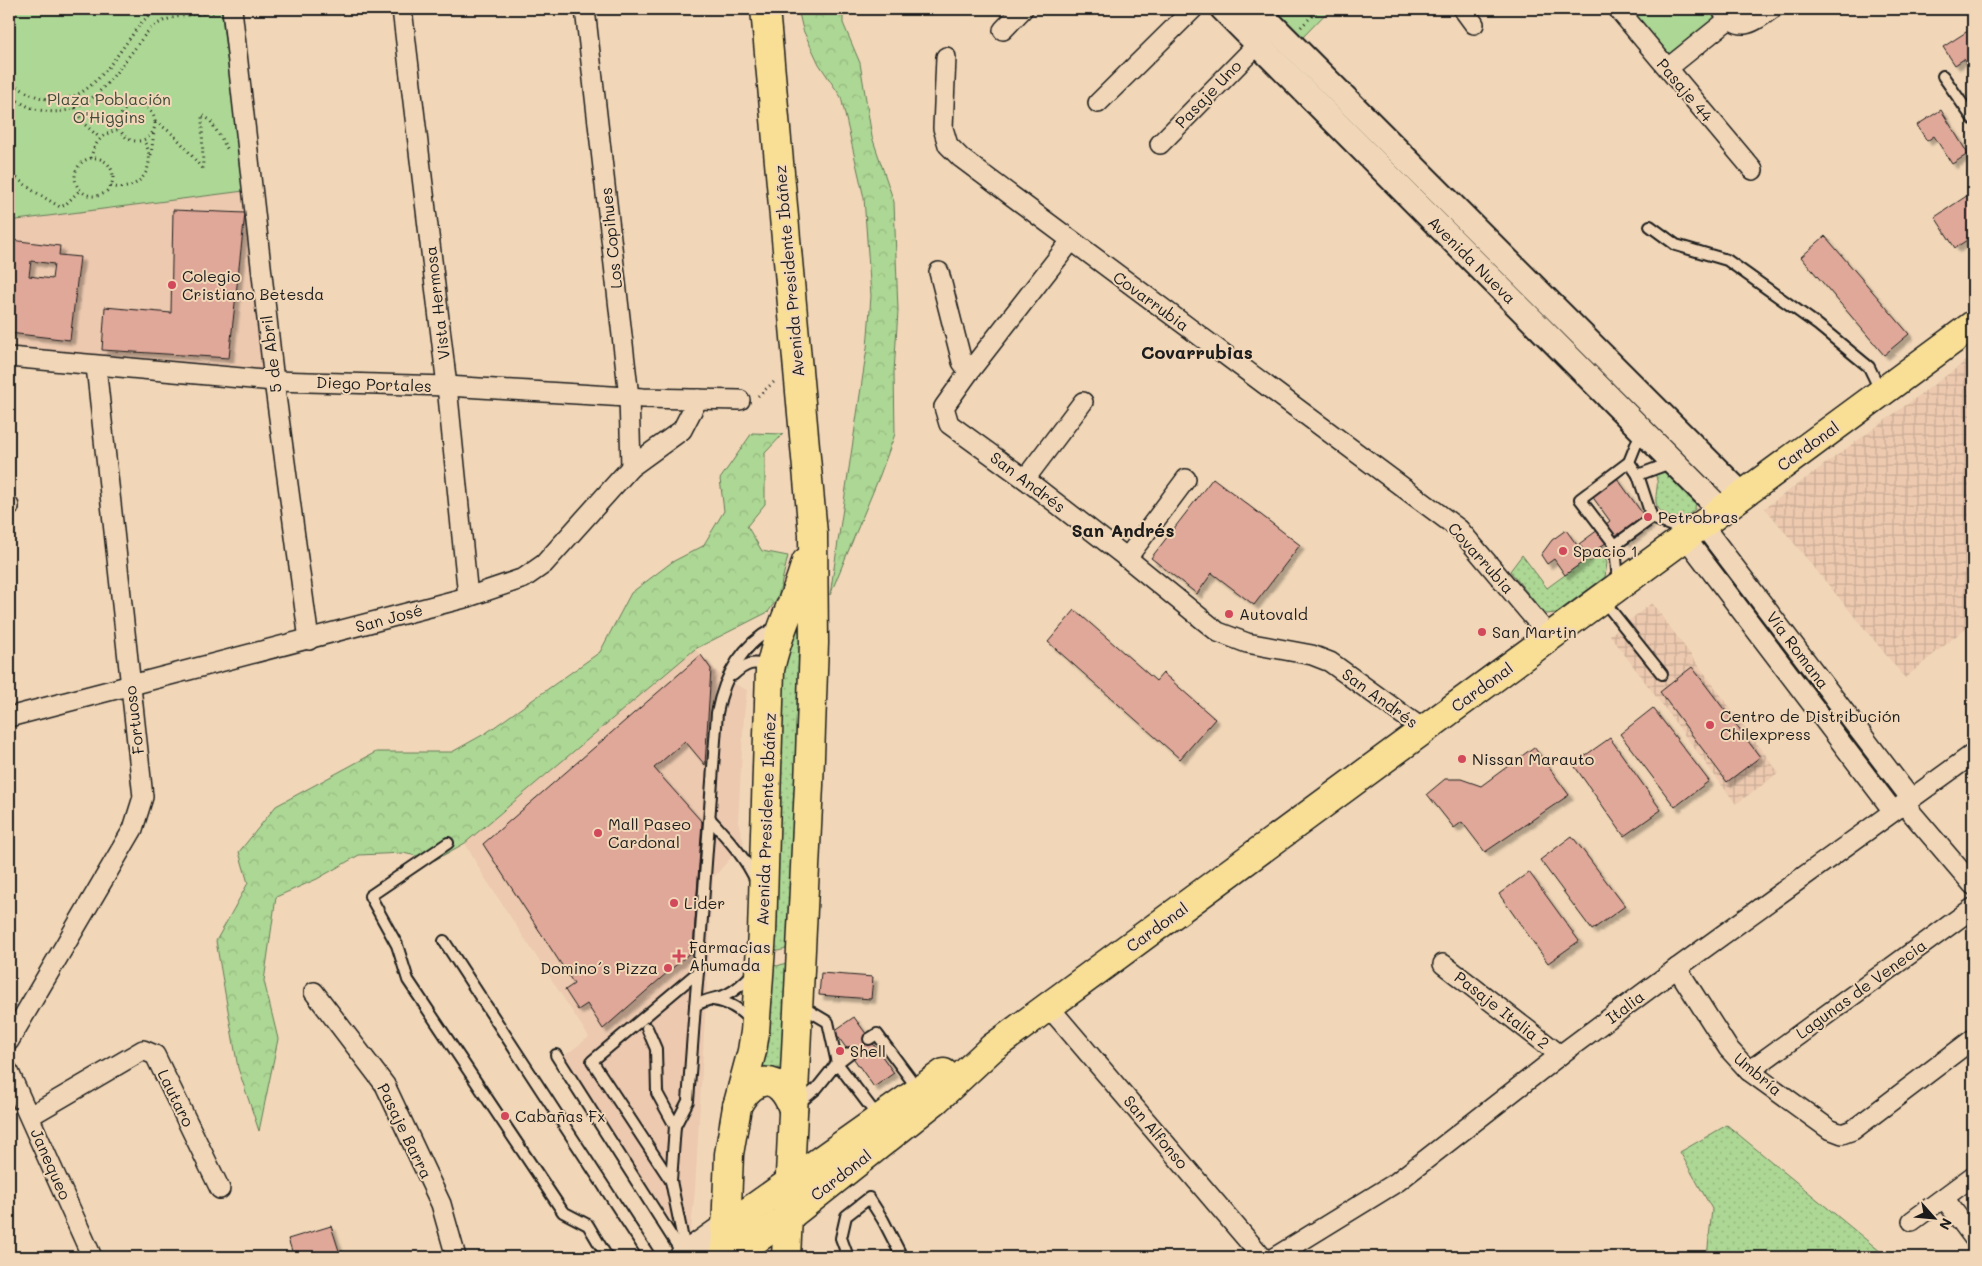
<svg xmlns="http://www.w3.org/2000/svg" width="1982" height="1266" font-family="Mali,sans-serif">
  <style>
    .built { fill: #ecc9af }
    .industrial { fill: url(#industrial-grid) }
    .grass { fill: url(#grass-dots); stroke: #647a58 }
    .forest { fill: url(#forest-crowns); stroke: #647a58 }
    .park { fill: #add794; stroke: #647a58 }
    .building { fill: #e0a899; stroke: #1c1c1c; fill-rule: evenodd; filter: url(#shadow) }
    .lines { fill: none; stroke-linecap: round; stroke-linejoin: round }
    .service-casing { stroke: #1c1c1c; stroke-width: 14 }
    .minor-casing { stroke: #1c1c1c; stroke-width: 22 }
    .tertiary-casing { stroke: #1c1c1c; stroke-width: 28 }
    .secondary-casing { stroke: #1c1c1c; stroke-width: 31 }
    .primary-casing { stroke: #1c1c1c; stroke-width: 31 }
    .path { stroke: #1c1c1c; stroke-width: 3; stroke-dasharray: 1 4; stroke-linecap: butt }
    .service { stroke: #f1d7b8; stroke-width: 10 }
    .minor { stroke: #f1d7b8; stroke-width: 19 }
    .tertiary { stroke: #f1d7b8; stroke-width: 24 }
    .secondary { stroke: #f1d7b8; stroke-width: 28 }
    .primary { stroke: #f9df96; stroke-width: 28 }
    .poi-dot { fill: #d1495b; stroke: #f1d7b8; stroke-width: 2 }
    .labels { text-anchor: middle; stroke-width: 4; stroke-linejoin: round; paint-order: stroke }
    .street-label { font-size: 16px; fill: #1c1c1c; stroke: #f1d7b8 }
    .park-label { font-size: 16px; fill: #404b3a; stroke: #f1d7b8 }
    .poi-label { font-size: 16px; fill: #1c1c1c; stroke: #f1d7b8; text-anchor: start }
    .neighbourhood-label { font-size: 18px; font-weight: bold; fill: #1c1c1c; stroke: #f1d7b8 }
  </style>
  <defs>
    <pattern id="industrial-grid" width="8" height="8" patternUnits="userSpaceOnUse" patternTransform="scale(1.25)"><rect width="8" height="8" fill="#ecc9af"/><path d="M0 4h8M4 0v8" fill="none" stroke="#caac96"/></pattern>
    <pattern id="grass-dots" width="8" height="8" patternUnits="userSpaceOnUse" patternTransform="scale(1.25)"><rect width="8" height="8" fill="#add794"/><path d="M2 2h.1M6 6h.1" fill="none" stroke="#94b87f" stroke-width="1.8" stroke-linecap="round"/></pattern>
    <pattern id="forest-crowns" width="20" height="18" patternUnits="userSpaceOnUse" patternTransform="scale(1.25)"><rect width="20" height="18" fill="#add794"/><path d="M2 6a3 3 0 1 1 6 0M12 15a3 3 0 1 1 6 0" fill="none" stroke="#94b87f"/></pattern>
    <filter id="shadow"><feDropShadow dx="4.5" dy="4.5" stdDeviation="1" flood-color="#0004"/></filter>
  </defs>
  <rect width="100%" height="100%" fill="#f1d7b8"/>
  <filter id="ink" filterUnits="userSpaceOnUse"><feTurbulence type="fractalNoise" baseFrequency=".02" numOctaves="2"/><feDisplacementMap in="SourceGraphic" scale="10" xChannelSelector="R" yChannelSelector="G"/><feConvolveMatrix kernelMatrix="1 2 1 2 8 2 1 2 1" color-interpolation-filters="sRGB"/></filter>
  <g filter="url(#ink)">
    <g class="built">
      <path d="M244,191L266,372L9,353V221Z"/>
      <path d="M695,649L724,679L747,690L744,715L738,822L744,843L713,878L695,1190L691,1229L682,1238L563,1057L589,1037L483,875L465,843Z"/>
    </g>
    <g class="industrial">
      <path d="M1973,356V622L1905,678L1765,508Z"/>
      <path d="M1652,603L1779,773L1736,804L1610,635Z"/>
    </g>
    <g class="grass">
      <path d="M1584,354L1712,479L1713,485L1581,356Z"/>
      <path d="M1667,471L1696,499L1695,509C1691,512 1687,517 1682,518C1672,521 1657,512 1656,502C1655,492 1660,484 1655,474Z"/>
      <path d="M1603,554L1607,563L1605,577L1556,613L1547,614L1543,612L1510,571L1522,555L1547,588L1587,559L1590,562Z"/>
      <path d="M1715,554L1887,781L1886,785H1884L1712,558Z"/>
      <path d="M796,627L798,628L802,641L788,944L786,949L778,951L775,950L780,680Z"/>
      <path d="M789,962L788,1078L754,1075L768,963L777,966Z"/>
      <path d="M1727,1125L1887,1257H1707L1712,1209L1680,1152Z"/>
    </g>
    <g class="forest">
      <path d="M798,9H843V23L860,63L872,137L894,202L898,311L894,372L895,434L880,475L830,595L867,348L871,296L864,198L841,97L819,64L803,30Z"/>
      <path d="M752,433L783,434L765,453V504L747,526L762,551L788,556L778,598L768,612L695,649L465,843L435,860L403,853L359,855L317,879L276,897L264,981L278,1039L259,1131L238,1068L216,941L248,883L239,852L276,806L376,752H452L486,733L600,652L631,593L672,562L703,546L724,511L720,479Z"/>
    </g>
    <g class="park">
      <path d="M19,9H221L244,191L9,221V22Z"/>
      <path d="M1275,9H1330L1303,37Z"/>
      <path d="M1625,9H1713L1721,19L1669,59Z"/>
    </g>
    <g class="building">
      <path d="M1971,29L1973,32V73L1964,59L1955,65L1943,47Z"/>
      <path d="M1941,110L1968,154L1952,164L1934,136L1927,141L1917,125Z"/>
      <path d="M1968,195L1973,203V236L1955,248L1935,217Z"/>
      <path d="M173,210L245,213L229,358L102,350L105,307L171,313Z"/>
      <path d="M1825,236L1909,334L1884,355L1801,257Z"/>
      <path d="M11,240L60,246L59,255L80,257L70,340L9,333L12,296L9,295ZM31,261L54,264L52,279L29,276Z"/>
      <path d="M1614,474L1650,524L1626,542L1619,533L1588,556L1579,544L1610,521L1589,492Z"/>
      <path d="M1213,478L1300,545L1254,605L1212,573L1197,594L1151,558Z"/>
      <path d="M1566,530L1587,559L1565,575L1554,559L1547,564L1541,555L1552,540Z"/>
      <path d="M1075,610L1156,681L1163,673L1215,719L1180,759L1048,642Z"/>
      <path d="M701,655L711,669L705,765L685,741L654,768L702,822L693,950L603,1029L587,1004L578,1010L565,990L574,984L483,844Z"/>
      <path d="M1692,667L1760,757L1727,782L1660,692Z"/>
      <path d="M1653,708L1709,781L1675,807L1620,734Z"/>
      <path d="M1610,738L1661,810L1624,836L1573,764Z"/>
      <path d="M1534,747L1569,795L1485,852L1462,822L1454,828L1427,794L1445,779H1461L1481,786Z"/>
      <path d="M1572,836L1625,906L1592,930L1540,860Z"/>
      <path d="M1529,872L1579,941L1548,963L1499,894Z"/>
      <path d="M821,973L873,977L871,999L819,995Z"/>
      <path d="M854,1017L894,1073L874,1087L834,1031Z"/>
      <path d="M331,1226L341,1257H294L288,1239Z"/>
    </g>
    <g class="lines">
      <g class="service-casing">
        <g id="service">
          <path d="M1943,76L1973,119"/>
          <path d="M1650,226L1676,245L1727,260L1818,325L1869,367L1881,392"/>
          <path d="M1629,462L1638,475L1652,518L1685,531"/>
          <path d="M1638,475L1673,462"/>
          <path d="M1615,545L1652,518"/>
          <path d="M1618,583L1615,545L1580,499L1629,462L1641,432"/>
          <path d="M1602,599L1662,674"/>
          <path d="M733,675C744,665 755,658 768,669"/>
          <path d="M711,820C728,839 745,857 756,881"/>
          <path d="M448,843L370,896L397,945L408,980L563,1212L588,1225L607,1257"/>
          <path d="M444,941L650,1257"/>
          <path d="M698,972L717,713C724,676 743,641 779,626"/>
          <path d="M713,1000C729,1002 741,1009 751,1022"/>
          <path d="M801,1006L828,1022L837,1063L878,1117"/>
          <path d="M647,1028L656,1049L657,1093L675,1126"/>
          <path d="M869,1039L877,1034L918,1089"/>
          <path d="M556,1055L684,1256"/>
          <path d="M799,1103L817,1088L837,1063L850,1053"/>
          <path d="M671,1181L592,1061L698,972L695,1006"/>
          <path d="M686,1254L671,1181L675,1126L688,1101L695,1006C705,999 715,999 726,995C737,990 746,981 754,972"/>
          <path d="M848,1257L841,1238L846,1216L869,1198L883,1220L902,1257"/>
        </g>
      </g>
      <g class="minor-casing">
        <g id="minor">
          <path d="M232,9L274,381L309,640"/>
          <path d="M402,9L447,386L468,597"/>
          <path d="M585,9L629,397L631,467"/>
          <path d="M1463,9L1474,24"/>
          <path d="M1618,9L1753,170"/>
          <path d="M1722,10C1740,34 1752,23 1772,9"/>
          <path d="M1003,30L1023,9"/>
          <path d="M946,57L943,128L948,145L961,158L1459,529L1550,637"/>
          <path d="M1668,68L1729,19"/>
          <path d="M1098,103L1193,9"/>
          <path d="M1160,144L1258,44"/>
          <path d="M1071,241L969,372L944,407L949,424L1025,479L1127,558L1218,632L1247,643L1312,655L1330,662L1424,730"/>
          <path d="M939,272L962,362L969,372"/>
          <path d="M9,357L274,381L447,386L643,398L740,400"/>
          <path d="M1025,479L1083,402"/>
          <path d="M9,506V507"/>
          <path d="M1702,524L1911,799"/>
          <path d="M1685,537L1893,811"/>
          <path d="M1127,558L1186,479"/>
          <path d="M9,717L468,597L524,578L544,564L631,467L682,430L698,399"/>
          <path d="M1904,804L1973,885"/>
          <path d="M1443,964L1560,1055"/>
          <path d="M1677,968L1728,1048L1749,1071L1829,1129L1842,1134L1853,1130L1973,1039"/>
          <path d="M314,992L385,1085L441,1204L456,1257"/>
          <path d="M1049,1007L1262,1257"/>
          <path d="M9,1041L133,829L143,797L96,366"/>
          <path d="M1749,1071L1973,908"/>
          <path d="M9,1072L92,1257"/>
          <path d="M30,1116L143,1050L155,1055L220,1189"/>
          <path d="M1944,1198L1973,1237"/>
          <path d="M1912,1221L1973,1176"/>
          <path d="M1275,1257L1397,1182L1560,1055L1677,968L1973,754"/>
        </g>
      </g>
      <g class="tertiary-casing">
        <g id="tertiary">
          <path d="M1223,9L1721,510"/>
          <path d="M1256,9L1742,495"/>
        </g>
      </g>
      <g class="secondary-casing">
        <path id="secondary" d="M684,1257L725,1228"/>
      </g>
      <g class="primary-casing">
        <g id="primary">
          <path d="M765,9L813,534L814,643L809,785L786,1257"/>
          <path d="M737,1106C754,1074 780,1072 793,1109"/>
          <path d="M725,1228L944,1073"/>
          <path d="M725,1257L729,1154L737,1107L752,1051L755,1032L762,933L770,670C777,632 796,599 806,562"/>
          <path d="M730,1257L787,1218L937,1099L992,1048L1973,325"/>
        </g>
      </g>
      <g class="path">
        <path d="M9,11L10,9"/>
        <path d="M9,19L16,9"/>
        <path d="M1301,27L1319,9"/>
        <path d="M9,81C77,131 104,71 142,22L151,14L164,9"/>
        <path d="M9,96C17,100 24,105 32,108C83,124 106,85 133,51C140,42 146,31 156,25C172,14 196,15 215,12"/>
        <circle cx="137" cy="123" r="18"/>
        <path d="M75,108L83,123L100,138"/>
        <path d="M155,122C175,132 189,152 203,170L202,115L210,120L228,150"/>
        <path d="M151,155L154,132"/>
        <path d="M91,158C94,142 104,132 121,129"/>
        <circle cx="94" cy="177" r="19"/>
        <path d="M9,172L32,190L60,207L65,205L80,190"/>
        <path d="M111,186C140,195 160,163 143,140"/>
        <path d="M758,396L775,381"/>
      </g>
      <use href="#service" class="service"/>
      <use href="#minor" class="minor"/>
      <use href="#tertiary" class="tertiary"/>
      <use href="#secondary" class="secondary"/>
      <use href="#primary" class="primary"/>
    </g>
  </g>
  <g class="poi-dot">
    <circle cx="172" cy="285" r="5"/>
    <circle cx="1648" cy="517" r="5"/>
    <circle cx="1563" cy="551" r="5"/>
    <circle cx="1229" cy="614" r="5"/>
    <circle cx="1482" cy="632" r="5"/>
    <circle cx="1710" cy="725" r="5"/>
    <circle cx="1462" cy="759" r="5"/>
    <circle cx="598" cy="833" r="5"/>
    <circle cx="674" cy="903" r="5"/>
    <path d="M676.5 948.5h5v5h5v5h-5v5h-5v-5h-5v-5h5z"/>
    <circle cx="668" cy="968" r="5"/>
    <circle cx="840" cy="1051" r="5"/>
    <circle cx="505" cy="1116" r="5"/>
  </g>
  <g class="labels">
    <g class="street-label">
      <text transform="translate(1685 90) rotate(50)" y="6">Pasaje 44</text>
      <text transform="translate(1208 94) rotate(-46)" y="6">Pasaje Uno</text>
      <text transform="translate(611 238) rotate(-96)" y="6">Los Copihues</text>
      <text transform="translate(1472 260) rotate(45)" y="6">Avenida Nueva</text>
      <text transform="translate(789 271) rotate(-95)" y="6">Avenida Presidente Ibáñez</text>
      <text transform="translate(1151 301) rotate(36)" y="6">Covarrubia</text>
      <text transform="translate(437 303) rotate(-97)" y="6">Vista Hermosa</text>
      <text transform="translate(271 354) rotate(-97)" y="6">5 de Abril</text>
      <text transform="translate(374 384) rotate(2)" y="6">Diego Portales</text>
      <text transform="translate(1808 446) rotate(-36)" y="6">Cardonal</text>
      <text transform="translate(1028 482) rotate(37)" y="6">San Andrés</text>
      <text transform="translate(1481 558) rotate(48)" y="6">Covarrubia</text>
      <text transform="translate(389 618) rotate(-15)" y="6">San José</text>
      <text transform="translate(1798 650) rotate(53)" y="6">Vía Romana</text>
      <text transform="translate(1482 687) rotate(-36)" y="6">Cardonal</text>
      <text transform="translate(1380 698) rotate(36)" y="6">San Andrés</text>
      <text transform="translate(134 720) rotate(-97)" y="6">Fortuoso</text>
      <text transform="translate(766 819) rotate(-88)" y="6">Avenida Presidente Ibáñez</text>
      <text transform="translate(1157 927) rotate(-36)" y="6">Cardonal</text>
      <text transform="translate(1861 989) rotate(-36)" y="6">Lagunas de Venecia</text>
      <text transform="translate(1625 1007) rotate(-37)" y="6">Italia</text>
      <text transform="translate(1502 1010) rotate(38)" y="6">Pasaje Italia 2</text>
      <text transform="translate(1758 1074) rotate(40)" y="6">Umbría</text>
      <text transform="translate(176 1098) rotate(64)" y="6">Lautaro</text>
      <text transform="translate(405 1131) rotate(64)" y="6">Pasaje Barra</text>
      <text transform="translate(1156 1132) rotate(50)" y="6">San Alfonso</text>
      <text transform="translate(51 1164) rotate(66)" y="6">Janequeo</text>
      <text transform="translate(841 1175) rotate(-38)" y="6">Cardonal</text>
    </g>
    <g class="park-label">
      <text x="109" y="105">Plaza Población<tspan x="109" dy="18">O'Higgins</tspan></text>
    </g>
    <g class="poi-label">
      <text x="182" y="282">Colegio<tspan x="182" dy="18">Cristiano Betesda</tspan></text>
      <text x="1658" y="523">Petrobras</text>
      <text x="1573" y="557">Spacio 1</text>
      <text x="1239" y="620">Autovald</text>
      <text x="1492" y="638">San Martin</text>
      <text x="1720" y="722">Centro de Distribución<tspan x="1720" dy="18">Chilexpress</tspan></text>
      <text x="1472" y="765">Nissan Marauto</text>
      <text x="608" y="830">Mall Paseo<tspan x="608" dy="18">Cardonal</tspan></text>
      <text x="684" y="909">Lider</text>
      <text x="689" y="953">Farmacias<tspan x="689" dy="18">Ahumada</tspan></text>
      <text x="658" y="974" text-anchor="end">Domino´s Pizza</text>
      <text x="850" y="1057">Shell</text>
      <text x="515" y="1122">Cabañas Fx</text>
    </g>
    <g class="neighbourhood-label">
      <text x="1197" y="359">Covarrubias</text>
      <text x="1123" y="537">San Andrés</text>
    </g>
  </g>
  <rect width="1982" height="1266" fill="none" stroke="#f1d7b8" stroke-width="30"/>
  <rect x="15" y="15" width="1952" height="1236" fill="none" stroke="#1c1c1c" stroke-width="2" filter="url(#ink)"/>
  <g transform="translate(1934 1218) rotate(117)" stroke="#f1d7b8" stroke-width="4" paint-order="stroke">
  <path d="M0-4L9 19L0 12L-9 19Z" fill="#1c1c1c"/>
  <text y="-8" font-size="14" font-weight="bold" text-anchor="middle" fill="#1c1c1c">N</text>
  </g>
</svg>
